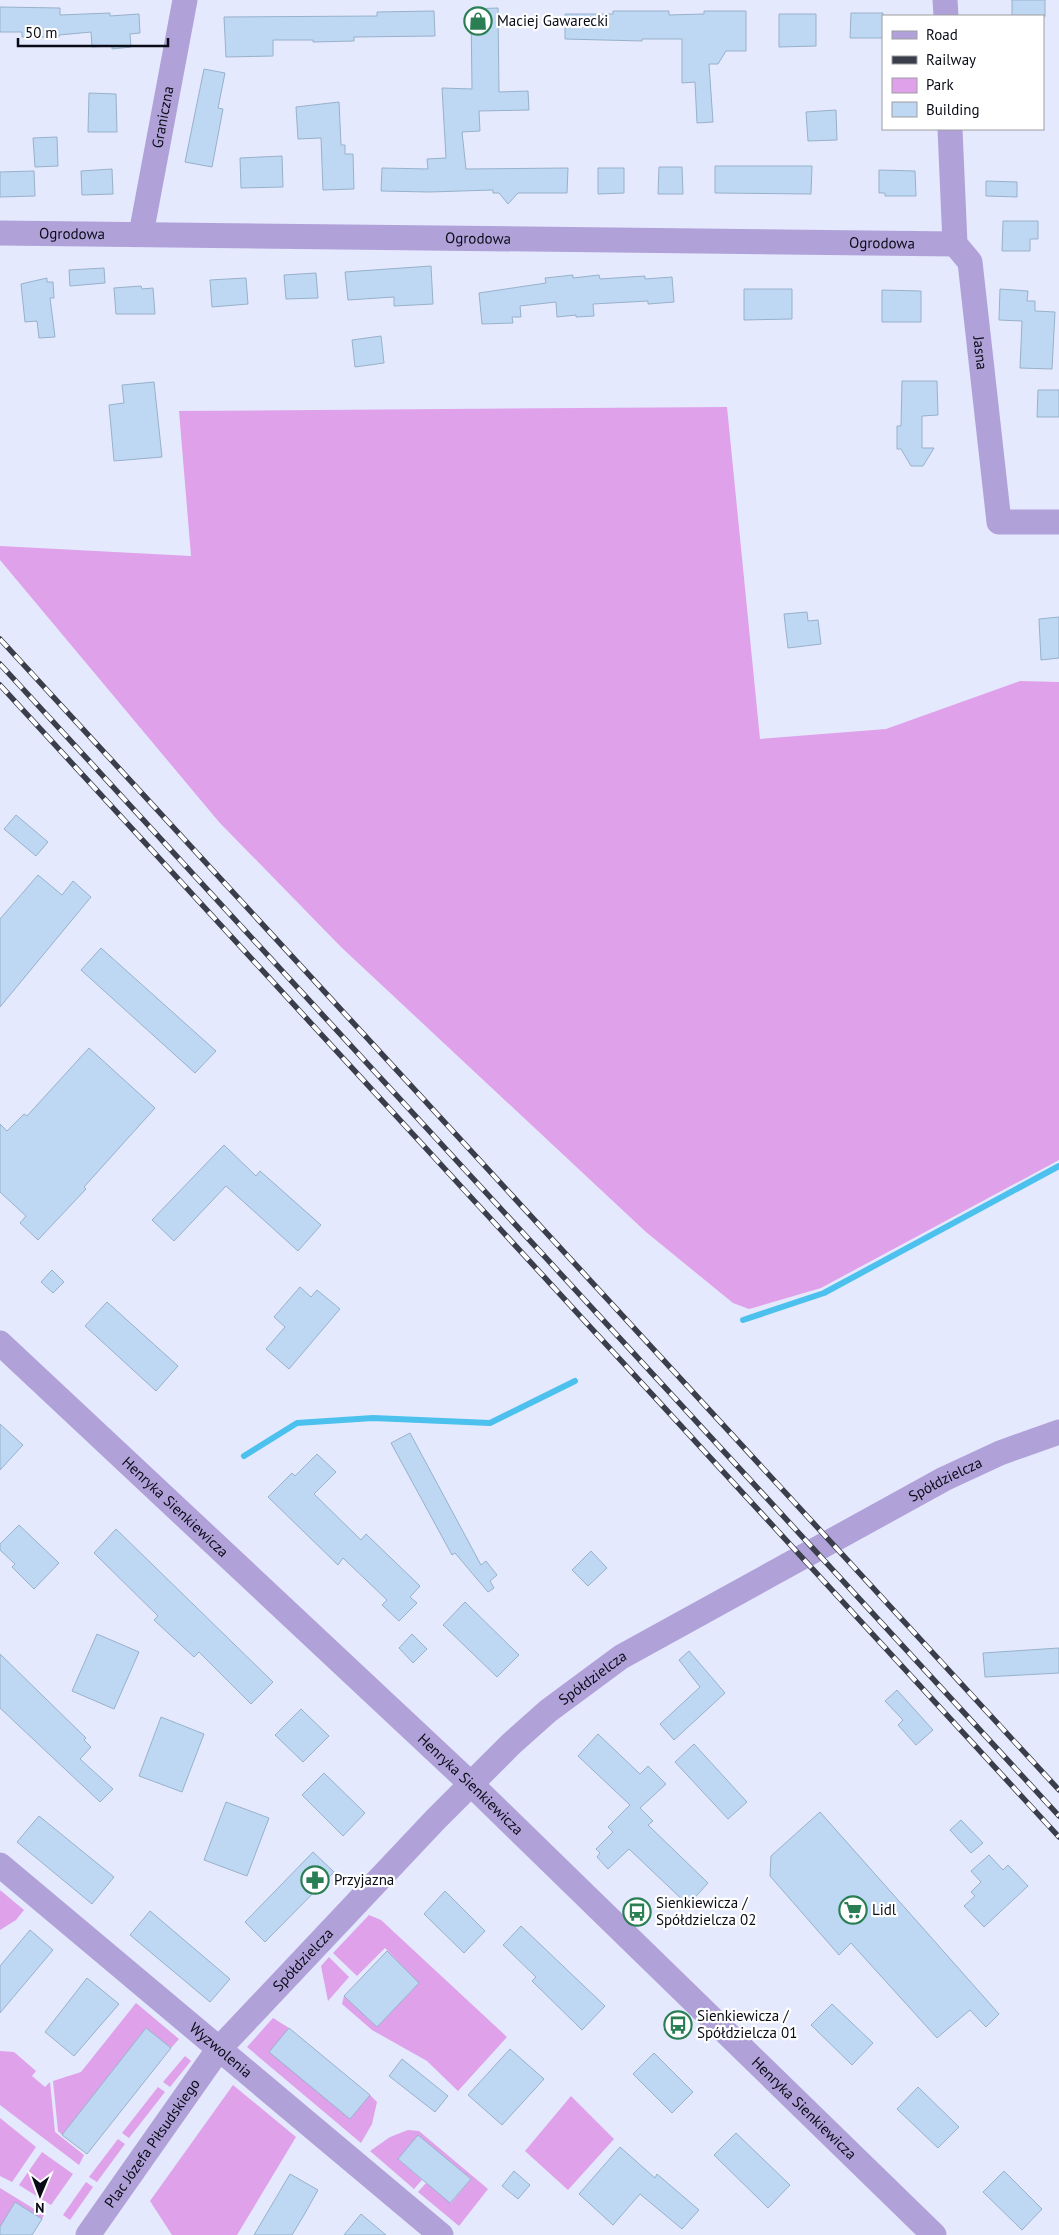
<svg xmlns="http://www.w3.org/2000/svg" width="1059" height="2235" font-family="'PT Sans',sans-serif">
  <style>
    .green { fill: #dfa1ea }
    .lines { fill: none; stroke-linecap: round; stroke-linejoin: round }
    .stream { stroke: #4cc1ee; stroke-width: 6 }
    .building { fill: #bed7f3; stroke: #98b1cb }
    .minor { stroke: #b1a1d9; stroke-width: 25 }
    .rail-casing { stroke: #3a3d4a; stroke-width: 5.5 }
    .rail { stroke: #fff; stroke-width: 4; stroke-dasharray: 11; stroke-linecap: butt }
    .labels { text-anchor: middle; stroke-width: 4.5; stroke-linejoin: round; paint-order: stroke }
    .poi-label { font-size: 15px; fill: #090c16; stroke: #fff; text-anchor: start }
    .street-label { font-size: 15px; fill: #090c16; stroke: #fff }
  </style>
  <rect width="100%" height="100%" fill="#e4e9fd"/>
  <g class="green">
    <path d="M727,407L760,739L886,729L1020,681L1059,682V1160L821,1288L749,1309L733,1303L646,1232L341,947L219,822L0,560V546L191,556L179,411Z"/>
    <path d="M0,1890L24,1910L16,1920L0,1930Z"/>
    <path d="M369,1915L381,1920L507,2037L458,2091L427,2061L372,2030L342,2004L344,1996L377,2027L419,1983L385,1948L357,1976L333,1953Z"/>
    <path d="M329,1957L349,1977L328,2001L321,1966Z"/>
    <path d="M136,2003L179,2039L171,2048L146,2028L62,2135L58,2131L53,2081L81,2072Z"/>
    <path d="M273,2018L289,2028L270,2052L350,2119L370,2095L377,2102L372,2124L361,2143L247,2047Z"/>
    <path d="M0,2051L14,2052L36,2071L32,2076L45,2087L50,2082L55,2132L84,2155L79,2165L0,2105Z"/>
    <path d="M185,2056L191,2061L170,2087L163,2082Z"/>
    <path d="M233,2085L296,2137L237,2235H172L150,2201Z"/>
    <path d="M158,2087L165,2092L129,2138L122,2133Z"/>
    <path d="M571,2096L614,2139L568,2190L525,2151Z"/>
    <path d="M0,2118L36,2147L12,2182L0,2176Z"/>
    <path d="M408,2130L419,2131L488,2189L459,2226L418,2192L426,2183L451,2203L471,2179L418,2135L398,2159L422,2180L414,2189L370,2151L390,2137Z"/>
    <path d="M118,2139L125,2144L97,2182L89,2177Z"/>
    <path d="M42,2152L73,2174L51,2205L19,2185Z"/>
    <path d="M86,2182L93,2187L70,2220L63,2215Z"/>
    <path d="M0,2188L44,2215L42,2219L15,2203L0,2227Z"/>
  </g>
  <g class="lines">
    <g class="stream">
      <path d="M743,1320L824,1293L1059,1166"/>
      <path d="M244,1456L297,1423L373,1418L490,1423L575,1381"/>
    </g>
  </g>
  <g class="building">
    <rect x="1012" y="0" width="33" height="16"/>
    <path d="M0,7L60,8V15L110,13V16L139,14L140,33L130,34L131,47L112,49V46L92,47L91,32L59,35V37H22V32H0Z"/>
    <path d="M498,8L499,92L528,91L529,110L479,111L480,131L462,132L466,169L568,168L567,193H518L508,204L499,193H493V190L429,192L381,191L382,168L428,169L427,159L446,158L442,88L472,89L471,9Z"/>
    <path d="M434,11L435,36L354,37V41L313,42V40H273V56L226,57L224,17L377,16V12Z"/>
    <path d="M613,11H669V15L704,14V11H746V51H726L718,64H709L713,122L697,123L695,82L682,83V39H642V41L565,39V14H613Z"/>
    <path d="M851,13H883V38H850Z"/>
    <path d="M779,14H816V46L779,47Z"/>
    <path d="M204,69L225,73L218,108L223,109L212,167L185,162Z"/>
    <path d="M89,93L116,94L117,132H88Z"/>
    <path d="M339,102L341,145H345V154H353L354,189L323,190L321,138L298,139L296,107Z"/>
    <path d="M836,110L837,140L808,141L806,112Z"/>
    <path d="M57,137L58,166L35,167L33,138Z"/>
    <path d="M282,156L283,187L241,188L240,158Z"/>
    <path d="M715,166H812L811,194L715,193Z"/>
    <path d="M659,167H682L683,194H658Z"/>
    <path d="M598,168H624V193L598,194Z"/>
    <path d="M112,169L113,194L82,195L81,171Z"/>
    <path d="M879,170L915,171L916,196H885V193H879Z"/>
    <path d="M34,171L35,196L0,197V172Z"/>
    <path d="M986,181L1017,182V197L986,196Z"/>
    <path d="M1003,221H1038V239H1030V251H1002Z"/>
    <path d="M431,266L433,304L394,306V297L348,300L345,272Z"/>
    <path d="M104,268L105,283L70,286L69,270Z"/>
    <path d="M316,273L318,298L286,299L284,275Z"/>
    <path d="M573,275V278L599,275L600,279L645,276V279L672,277L674,302L648,304V301L593,304L594,316L576,317V315L557,317L556,302L520,306L521,317H512L513,323L482,324L479,293L546,283L545,278Z"/>
    <path d="M47,278V282H53L54,298H50L55,337L39,338L37,321L25,322L21,284Z"/>
    <path d="M246,278L248,304L212,307L210,280Z"/>
    <path d="M141,286L142,289L153,288L155,314H116L114,288Z"/>
    <path d="M744,289H792V319L744,320Z"/>
    <path d="M1000,289L1028,291L1027,301H1035V311L1055,312L1052,369L1020,368L1022,321L999,320Z"/>
    <path d="M882,290L921,291V322H882Z"/>
    <path d="M381,336L384,363L355,367L352,340Z"/>
    <path d="M902,381H937L938,415L922,416V448H934L923,466H911L901,449H897V426H901Z"/>
    <path d="M154,382L162,457L114,461L109,405L124,403L122,385Z"/>
    <path d="M1038,390H1059V417H1037Z"/>
    <path d="M807,612L808,621L818,620L821,644L788,648L784,614Z"/>
    <path d="M1059,617V658L1041,660L1039,619Z"/>
    <path d="M16,815L48,842L36,856L4,829Z"/>
    <path d="M38,875L62,895L73,881L91,897L0,1007V919Z"/>
    <path d="M101,948L216,1051L195,1073L81,970Z"/>
    <path d="M89,1048L155,1108L84,1187L86,1189L38,1240L20,1223L26,1216L0,1192V1124L7,1131L24,1114L27,1116Z"/>
    <path d="M224,1145L256,1176L260,1171L321,1225L298,1251L226,1186L174,1241L152,1220Z"/>
    <path d="M52,1270L64,1282L53,1293L41,1282Z"/>
    <path d="M300,1287L311,1297L317,1290L340,1309L289,1369L266,1349L285,1327L274,1317Z"/>
    <path d="M107,1302L178,1366L156,1391L85,1326Z"/>
    <path d="M0,1424L23,1445L0,1470Z"/>
    <path d="M410,1433L481,1565L486,1561L497,1575L490,1581L494,1588L488,1592L455,1553L452,1555L391,1443Z"/>
    <path d="M317,1454L336,1472L314,1494L361,1540L366,1534L420,1586L410,1597L417,1603L399,1621L382,1605L387,1600L343,1558L338,1565L268,1497L292,1473L295,1476Z"/>
    <path d="M19,1525L59,1563L34,1589L12,1567L15,1564L0,1550V1544Z"/>
    <path d="M116,1529L273,1682L251,1704L199,1652L194,1657L154,1620L158,1616L94,1553Z"/>
    <path d="M591,1551L607,1568L588,1586L572,1570Z"/>
    <path d="M465,1602L519,1655L497,1677L443,1625Z"/>
    <path d="M97,1634L139,1652L114,1709L72,1691Z"/>
    <path d="M412,1634L427,1649L413,1663L399,1648Z"/>
    <path d="M1059,1648V1673L985,1677L983,1653Z"/>
    <path d="M689,1651L725,1693L674,1740L660,1724L700,1687L679,1660Z"/>
    <path d="M0,1654L86,1738L84,1740L91,1747L80,1759L113,1789L100,1802L0,1708Z"/>
    <path d="M897,1690L933,1730L916,1745L898,1725L903,1720L885,1701Z"/>
    <path d="M301,1709L329,1736L303,1762L275,1735Z"/>
    <path d="M161,1717L204,1734L182,1792L139,1776Z"/>
    <path d="M598,1734L640,1774L648,1766L666,1784L640,1808L653,1821L648,1825L708,1883L688,1905L629,1849L608,1869L597,1857L600,1853L596,1849L613,1832L608,1827L630,1805L578,1756Z"/>
    <path d="M694,1744L747,1802L728,1819L675,1762Z"/>
    <path d="M324,1773L365,1813L343,1836L302,1795Z"/>
    <path d="M226,1802L269,1818L247,1876L204,1860Z"/>
    <path d="M820,1812L999,2014L986,2027L970,2010L937,2038L851,1943L839,1955L770,1876L771,1856Z"/>
    <path d="M39,1816L114,1877L92,1904L17,1842Z"/>
    <path d="M961,1820L983,1843L971,1853L950,1830Z"/>
    <path d="M313,1852L334,1872L265,1942L245,1922Z"/>
    <path d="M989,1855L1003,1870L1008,1865L1028,1886L984,1927L964,1906L975,1896L971,1892L981,1882L971,1871Z"/>
    <path d="M445,1891L485,1931L464,1953L424,1914Z"/>
    <path d="M150,1911L230,1979L210,2002L130,1935Z"/>
    <path d="M521,1926L605,2006L582,2030L532,1981L536,1977L503,1945Z"/>
    <path d="M30,1930L53,1950L0,2013V1966Z"/>
    <path d="M387,1951L419,1983L377,2027L344,1996Z"/>
    <path d="M87,1978L119,2004L74,2056L45,2032Z"/>
    <path d="M832,2004L873,2043L852,2065L811,2025Z"/>
    <path d="M146,2028L171,2048L87,2154L62,2135Z"/>
    <path d="M289,2028L370,2095L350,2119L269,2052Z"/>
    <path d="M510,2049L544,2079L502,2125L468,2095Z"/>
    <path d="M654,2053L693,2092L672,2113L633,2074Z"/>
    <path d="M402,2059L448,2096L435,2112L389,2076Z"/>
    <path d="M918,2087L959,2127L938,2148L897,2109Z"/>
    <path d="M736,2133L790,2185L768,2208L714,2155Z"/>
    <path d="M418,2135L471,2179L450,2203L398,2159Z"/>
    <path d="M620,2147L655,2178L657,2174L699,2210L682,2229L640,2194L613,2225L579,2194Z"/>
    <path d="M514,2171L530,2185L518,2199L502,2186Z"/>
    <path d="M1004,2171L1042,2209L1022,2230L983,2192Z"/>
    <path d="M290,2174L318,2190L304,2215L292,2235H254Z"/>
    <path d="M15,2202L42,2219L32,2235H0V2227Z"/>
    <path d="M361,2214L386,2235H344Z"/>
  </g>
  <g class="lines">
    <g class="minor">
      <path d="M945,0L946,16"/>
      <path id="s1" d="M950,129L955,244L970,262L999,522H1059"/>
      <path id="s2" d="M0,233L955,244"/>
      <path id="s3" d="M141,234L185,0"/>
      <path id="s4" d="M0,1343L471,1784L934,2235"/>
      <path id="s5" d="M0,1865L441,2235"/>
      <path id="s6" d="M88,2235L218,2050L435,1820L511,1744L548,1711L621,1657L944,1479L1000,1453L1059,1432"/>
    </g>
    <g class="rail-casing">
      <g id="rail">
        <path d="M0,639L1059,1790"/>
        <path d="M0,664L1059,1816"/>
        <path d="M0,685L1059,1837"/>
      </g>
    </g>
    <use href="#rail" class="rail"/>
  </g>
  <defs>
    <g id="shop-ring" transform="scale(1.4375)"><circle r="9.5" fill="#fff" stroke="#297f53" stroke-width="1.5"/><path d="M-5-2.5h2.3a2.7 3.5 0 0 1 5.4 0H5L5.5 6h-11ZM-1.5-2.5h3a1.5 2.3 0 0 0-3 0Z" fill="#297f53"/></g>
    <g id="pharmacy-ring" transform="scale(1.4375)"><circle r="9.5" fill="#fff" stroke="#297f53" stroke-width="1.5"/><path d="M-2-6h4v4h4v4h-4v4h-4v-4h-4v-4h4Z" fill="#297f53"/></g>
    <g id="supermarket-ring" transform="scale(1.4375)"><circle r="9.5" fill="#fff" stroke="#297f53" stroke-width="1.5"/><path d="M-6-5.5h2.5l.6 2H6L4.5 2H-2.5L-4.4-4H-6ZM-1.5 3.2a1.3 1.3 0 1 0 .1 0ZM3 3.2a1.3 1.3 0 1 0 .1 0Z" fill="#297f53"/></g>
    <g id="bus-ring" transform="scale(1.4375)"><circle r="9.5" fill="#fff" stroke="#297f53" stroke-width="1.5"/><path d="M-5-6H5V4H4V6H2V4H-2V6H-4V4H-5ZM-3.5-4V0h7V-4ZM-3.5 1.2v1.5H-2V1.2ZM2 1.2v1.5H3.5V1.2Z" fill="#297f53"/></g>
  </defs>
  <g fill-rule="evenodd">
    <use href="#shop-ring" x="478" y="21"/>
    <use href="#pharmacy-ring" x="315" y="1880"/>
    <use href="#supermarket-ring" x="853" y="1910"/>
    <use href="#bus-ring" x="637" y="1912"/>
    <use href="#bus-ring" x="678" y="2025"/>
  </g>
  <g class="labels">
    <g class="poi-label">
      <text x="497" y="26">Maciej Gawarecki</text>
      <text x="334" y="1885">Przyjazna</text>
      <text x="656" y="1908">Sienkiewicza /<tspan x="656" dy="17">Spółdzielcza 02</tspan></text>
      <text x="872" y="1915">Lidl</text>
      <text x="697" y="2021">Sienkiewicza /<tspan x="697" dy="17">Spółdzielcza 01</tspan></text>
    </g>
    <g class="street-label">
      <text dy="5" stroke="none"><textPath href="#s3" startOffset="119">Graniczna</textPath></text>
      <text dy="5" stroke="none"><textPath href="#s2" startOffset="72">Ogrodowa</textPath></text>
      <text dy="5" stroke="none"><textPath href="#s2" startOffset="478">Ogrodowa</textPath></text>
      <text dy="5" stroke="none"><textPath href="#s2" startOffset="882">Ogrodowa</textPath></text>
      <text dy="5" stroke="none"><textPath href="#s1" startOffset="230">Jasna</textPath></text>
      <text dy="5" stroke="none"><textPath href="#s6" startOffset="1160">Spółdzielcza</textPath></text>
      <text dy="5" stroke="none"><textPath href="#s4" startOffset="240">Henryka Sienkiewicza</textPath></text>
      <text dy="5" stroke="none"><textPath href="#s6" startOffset="755">Spółdzielcza</textPath></text>
      <text dy="5" stroke="none"><textPath href="#s4" startOffset="645">Henryka Sienkiewicza</textPath></text>
      <text dy="5" stroke="none"><textPath href="#s6" startOffset="350">Spółdzielcza</textPath></text>
      <text dy="5" stroke="none"><textPath href="#s5" startOffset="288">Wyzwolenia</textPath></text>
      <text dy="5" stroke="none"><textPath href="#s4" startOffset="1110">Henryka Sienkiewicza</textPath></text>
      <text dy="5" stroke="none"><textPath href="#s6" startOffset="112">Plac Józefa Piłsudskiego</textPath></text>
    </g>
  </g>
  <rect x="882" y="15" width="162" height="115" fill="#ffffff" stroke="#9d9ea2"/>
  <rect x="892" y="31" width="25" height="8" fill="#b1a1d9" stroke="#9d9ea2"/>
  <text x="926" y="40" font-size="15" fill="#090c16">Road</text>
  <rect x="892" y="56" width="25" height="8" fill="#3a3d4a" stroke="#9d9ea2"/>
  <text x="926" y="65" font-size="15" fill="#090c16">Railway</text>
  <rect x="892" y="78" width="25" height="15" fill="#dfa1ea" stroke="#9d9ea2"/>
  <text x="926" y="90" font-size="15" fill="#090c16">Park</text>
  <rect x="892" y="102" width="25" height="15" fill="#bed7f3" stroke="#9d9ea2"/>
  <text x="926" y="115" font-size="15" fill="#090c16">Building</text>
  <g transform="translate(40 2195) rotate(181)" stroke="#ffffff" stroke-width="4" paint-order="stroke">
  <path d="M0-4L9 19L0 12L-9 19Z" fill="#090c16"/>
  <text y="-8" font-size="14" font-weight="bold" text-anchor="middle" fill="#090c16">N</text>
  </g>
  <path d="M18 38v8h150v-8" fill="none" stroke="#090c16" stroke-width="2.5"/>
  <text x="25" y="38" font-size="15" fill="#090c16" stroke="#ffffff" stroke-width="4" paint-order="stroke">50 m</text>
</svg>
